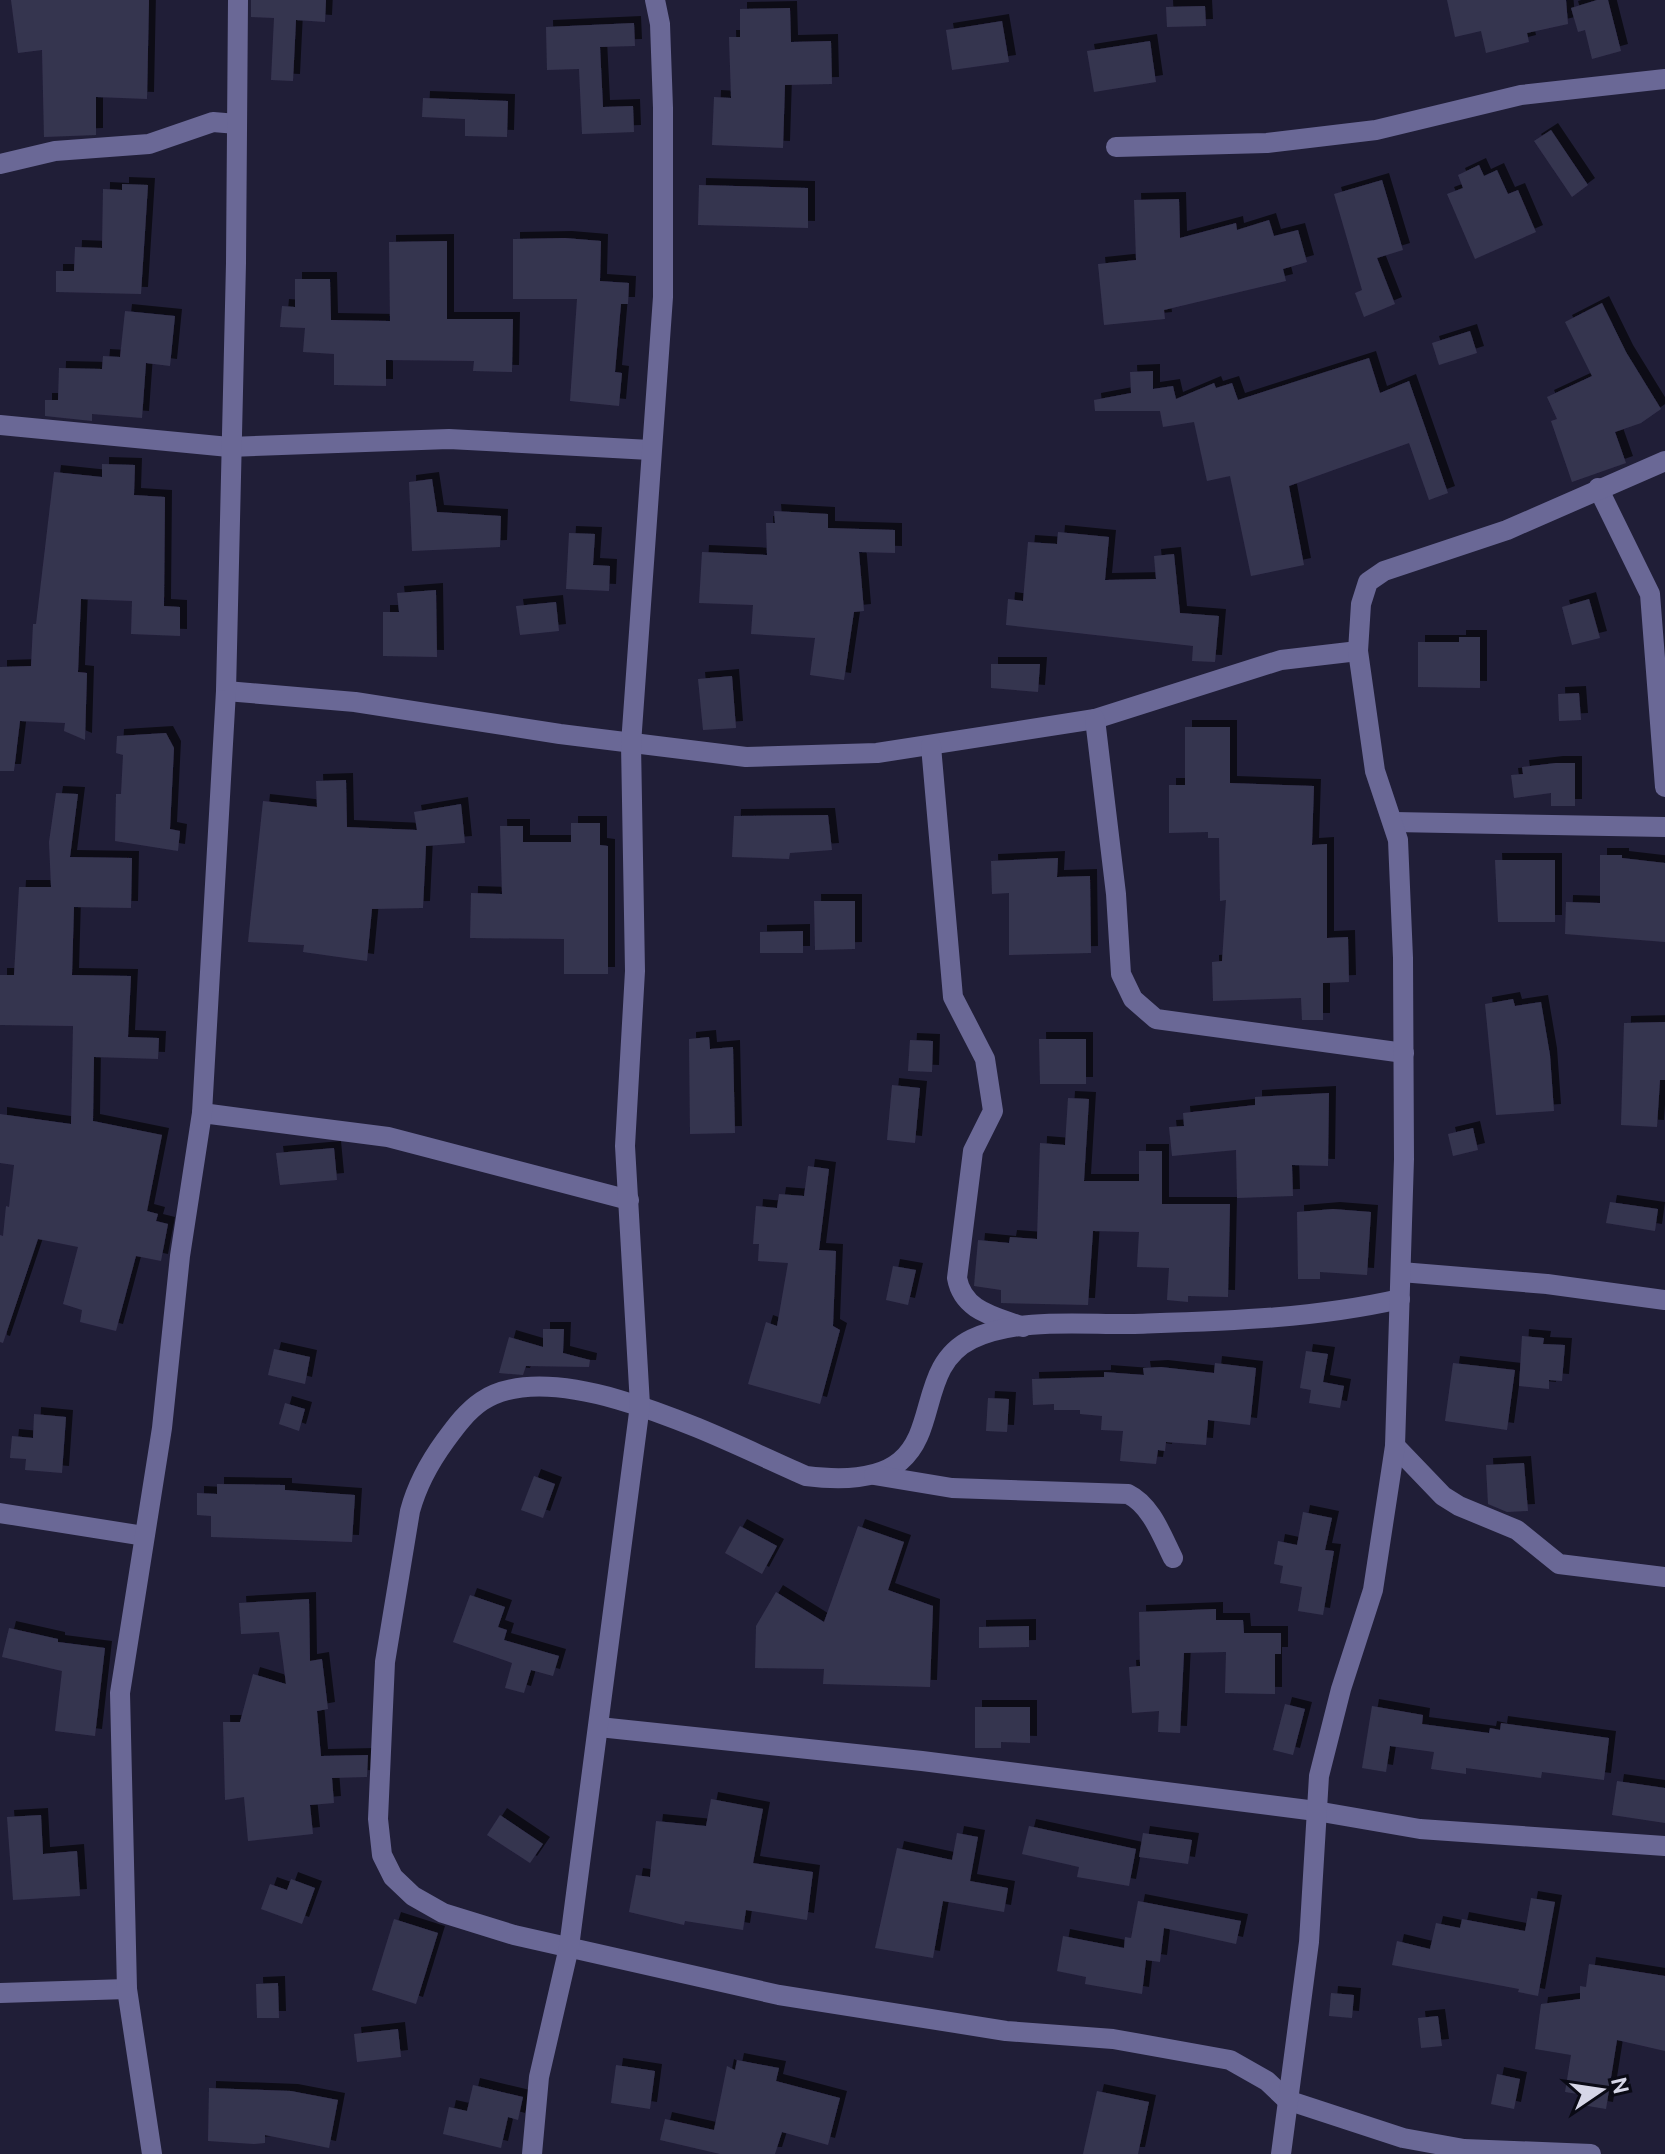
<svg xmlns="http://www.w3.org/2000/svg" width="1665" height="2154" font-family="Ubuntu,sans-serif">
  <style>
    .building { fill: #363450; filter: url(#shadow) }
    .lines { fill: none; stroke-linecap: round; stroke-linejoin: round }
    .minor { stroke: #6a6896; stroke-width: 20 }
  </style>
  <defs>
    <filter id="shadow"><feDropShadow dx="7" dy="-7" stdDeviation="0" flood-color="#0009"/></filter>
  </defs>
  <rect width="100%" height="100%" fill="#201e37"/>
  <g class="building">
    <path d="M11,0H149L147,99L96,97V135L44,137L42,50L18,53Z"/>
    <path d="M251,0H326L325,22L296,20L293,81L271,80L274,18L251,17Z"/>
    <path d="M1447,0H1566L1568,24L1527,33L1529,42L1486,53L1481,31L1455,37Z"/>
    <path d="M1597,0H1608L1621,51L1592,59L1585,30L1578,32L1571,8Z"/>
    <path d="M1205,6L1206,26L1167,27L1166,7Z"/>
    <path d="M790,8L791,42L831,41L832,84L785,85L783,148L712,145L714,97L731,98L729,37H740V9Z"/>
    <path d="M1002,21L1009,62L952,70L946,30Z"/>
    <path d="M634,23L635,46L600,47L603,107L633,106L634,132L582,134L579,69L547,70L546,27Z"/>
    <path d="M1150,41L1156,82L1094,92L1087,51Z"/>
    <path d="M423,98L508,101L507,137L465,136V119L422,117Z"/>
    <path d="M1551,130L1588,185L1572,197L1534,141Z"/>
    <path d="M1479,165L1484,176L1497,170L1508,194L1518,190L1536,232L1475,259L1447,194L1463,188L1458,175Z"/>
    <path d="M1382,180L1403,250L1377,258L1395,304L1364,317L1355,293L1362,290L1334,194Z"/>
    <path d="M122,184L148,185L141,294L56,292V271H74L75,247L102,248L103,189L122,190Z"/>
    <path d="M699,185L808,188V228L698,225Z"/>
    <path d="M1179,199L1180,238L1236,223L1237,230L1269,220L1274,236L1298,230L1307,262L1283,269L1286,281L1164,310L1165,319L1104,325L1098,264L1136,260L1134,200Z"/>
    <path d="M565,238L601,241L600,281L629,283L628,304H621L615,372L622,373L619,406L570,401L577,299H513V239Z"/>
    <path d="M447,241V319H513L512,372L473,371L474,361L386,360V386L334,385V354L303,352L305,328L280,327L282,306L295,307V279H330L331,320L390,321L389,242Z"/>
    <path d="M1602,303L1626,352L1661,409L1641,423L1615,432L1626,463L1572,482L1551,421L1557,419L1547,397L1592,376L1565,322Z"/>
    <path d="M125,311L175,316L170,366L146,363L142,418L92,414V421L45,416V400H58L59,368L102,369L103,356L120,357Z"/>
    <path d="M1470,331L1477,353L1439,365L1432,343Z"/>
    <path d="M1369,358L1380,393L1409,381L1448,493L1429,500L1409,443L1289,486L1304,565L1251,576L1230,476L1207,481L1194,422L1163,427L1160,411H1095L1094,400L1131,393L1130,372L1153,371V389L1173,386L1176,399L1214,383L1216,388L1232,383L1238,400Z"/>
    <path d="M102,464L135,465L134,495L165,497L164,606L180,607V636L131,634L132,601L81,599L78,672L87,673L85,740L64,731L65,723L20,721L14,771H0V667L31,666L33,624H36L54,472L102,477Z"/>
    <path d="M432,479L437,512L501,516L500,547L412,551L409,482Z"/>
    <path d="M774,511L828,514V528L895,530V553L859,552L864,611L854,612L844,680L810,675L815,638L751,634L753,605L699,603L702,552L767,555L766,523H775Z"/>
    <path d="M1058,532L1109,537L1105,580L1156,579L1154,556L1174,554L1180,613L1219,616L1215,662L1192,661L1193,646L1006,625L1008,599L1023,601L1028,542L1057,544Z"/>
    <path d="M569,533L595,534L593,565L610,566L609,591L566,589Z"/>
    <path d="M436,590L437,657L383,656V612H399L397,593Z"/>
    <path d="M1589,599L1600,638L1572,645L1562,607Z"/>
    <path d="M556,602L559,631L520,635L516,606Z"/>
    <path d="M1459,637H1480V688L1418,687V642H1459Z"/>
    <path d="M991,664H1040L1038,692L991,688Z"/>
    <path d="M732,676L736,728L703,730L698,679Z"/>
    <path d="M1579,693L1581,720L1559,721L1558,694Z"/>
    <path d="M1185,727H1230V783L1314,786L1312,845L1327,844V938L1348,937L1349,982L1323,983V1020H1302L1301,998L1213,1001L1212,962L1222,961L1226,900L1220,901L1219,838H1208V832L1169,833V785H1185Z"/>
    <path d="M166,733L174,748L170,829L180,831L178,851L115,841L116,794H121L123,755L116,753L117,736Z"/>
    <path d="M1556,763H1575V806H1551V793L1514,798L1511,775L1523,774L1522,767Z"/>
    <path d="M346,780L347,827L417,830L414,812L461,804L465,843L426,846L423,908L372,909L367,961L303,952L304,945L248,942L263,801L317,807L316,781Z"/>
    <path d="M56,793L78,794L70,857L132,858L131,908L74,907L72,975L131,976L128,1037L159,1038L158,1059L94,1057L93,1121L162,1135L147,1211L158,1214L156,1221L168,1224L161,1261L136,1256L116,1331L80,1322L82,1310L63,1304L78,1247L38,1239L3,1343L0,1342V1235L3,1236L6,1206L9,1207L14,1165L0,1163V1114L71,1124L73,1026L0,1025V975H14L19,887H51L49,842Z"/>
    <path d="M828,815L832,850L790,853L789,859L732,857L734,816Z"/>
    <path d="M571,823H600V845L608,846V974H564V939L470,938L471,893L502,894L500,826H523V842H571Z"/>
    <path d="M1600,855H1622V858L1665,863V942L1565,934L1566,902L1600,903Z"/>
    <path d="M1058,858L1057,877L1090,876L1091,953L1009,955V893L992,894L991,861Z"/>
    <path d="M1495,860H1555V922H1498Z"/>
    <path d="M814,901H855V949L815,950Z"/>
    <path d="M803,931V953H760V932Z"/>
    <path d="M1513,999L1515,1006L1541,1002L1550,1055L1554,1111L1496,1115L1485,1004Z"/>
    <path d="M1665,1022V1080H1660L1657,1127L1621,1125L1624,1023Z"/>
    <path d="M709,1037L710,1049L733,1047L735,1133L690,1134L689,1039Z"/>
    <path d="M1039,1039H1086V1084H1040Z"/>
    <path d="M910,1040L933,1041L932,1072L908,1071Z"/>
    <path d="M892,1085L920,1088L915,1143L887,1140Z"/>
    <path d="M1329,1093L1328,1166L1292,1165L1293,1196L1237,1198L1236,1150L1172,1156L1169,1127L1184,1126L1183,1113L1255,1105V1097Z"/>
    <path d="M1068,1098L1089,1099L1084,1181H1139V1151H1162V1204H1230L1228,1297L1188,1296V1302L1167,1300L1169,1268L1137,1267L1139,1232L1093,1231L1088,1305L1001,1303V1290L974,1286L978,1240L1009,1243L1010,1237L1037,1239L1040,1143L1065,1145Z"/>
    <path d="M1473,1128L1478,1150L1453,1156L1448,1134Z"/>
    <path d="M334,1148L337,1180L280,1185L276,1153Z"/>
    <path d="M808,1166L829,1169L819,1250L836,1251L833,1326L840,1330L820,1404L748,1384L766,1322L777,1326L788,1263L758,1261L759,1244H753L756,1206L777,1208L779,1194L804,1196Z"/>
    <path d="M1610,1202L1658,1209L1655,1231L1606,1223Z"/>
    <path d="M1333,1209L1371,1212L1367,1275L1320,1272V1279H1298L1297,1212Z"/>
    <path d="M893,1266L916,1270L908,1305L886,1300Z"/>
    <path d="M543,1329H564L563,1353L590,1360L589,1367L526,1366L523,1375L499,1373L509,1337L543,1347Z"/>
    <path d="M1522,1336L1544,1338L1543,1344L1565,1345L1562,1381L1549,1380V1389L1519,1386Z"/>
    <path d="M274,1349L310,1357L305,1384L268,1375Z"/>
    <path d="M1306,1351L1328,1354L1323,1382L1344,1386L1340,1408L1309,1403L1311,1390L1300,1388Z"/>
    <path d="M1215,1363L1256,1368L1250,1425L1208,1420L1206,1445L1166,1442L1165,1451L1158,1450L1156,1464L1120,1461L1123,1431L1101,1430L1102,1416L1080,1414V1410H1054V1404L1033,1405L1032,1379L1104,1377V1372L1144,1375L1143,1368L1161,1367L1214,1373Z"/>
    <path d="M1453,1363L1515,1370L1507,1430L1445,1421Z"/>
    <path d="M988,1398L1009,1399L1007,1432L986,1431Z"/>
    <path d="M285,1403L305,1409L299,1431L279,1424Z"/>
    <path d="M34,1414L66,1417L62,1473L25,1470L26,1459L10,1458L12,1436L33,1438Z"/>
    <path d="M1524,1463L1528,1511L1507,1512L1488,1504L1486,1465Z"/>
    <path d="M534,1476L555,1484L543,1518L521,1510Z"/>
    <path d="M217,1484L285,1485V1490L355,1495L352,1542L211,1537V1516L197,1515V1493L217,1494Z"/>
    <path d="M1303,1512L1332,1518L1325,1550L1334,1551L1323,1615L1298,1611L1302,1587L1280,1583L1283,1566L1274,1564L1278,1541L1297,1545Z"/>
    <path d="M740,1526L777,1546L762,1574L725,1553Z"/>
    <path d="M858,1526L904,1542L888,1590L933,1606L930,1687L823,1684L824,1669L755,1668L756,1626L776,1592L824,1622Z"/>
    <path d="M470,1595L505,1607L498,1627L507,1630L504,1640L559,1656L553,1676L531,1670L524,1693L505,1688L512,1663L453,1642Z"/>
    <path d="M309,1599L310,1661L322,1659L328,1709L317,1711L321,1756L368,1755L367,1777L332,1778L334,1803L310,1805L313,1834L248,1841L244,1797L225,1800L223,1722H240L253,1674L286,1684L279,1632L241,1634L239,1603Z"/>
    <path d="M1216,1609V1620H1243L1244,1633H1281V1654H1275V1694L1225,1693L1226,1652L1184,1653L1180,1733L1158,1732L1159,1711L1132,1713L1129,1667L1140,1666L1139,1612Z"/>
    <path d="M1029,1626V1647L979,1648V1627Z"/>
    <path d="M9,1628L58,1639V1642L105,1648L95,1736L55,1731L62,1671L2,1657Z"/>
    <path d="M1285,1704L1305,1709L1293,1755L1273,1750Z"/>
    <path d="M1372,1706L1423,1715L1422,1724L1489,1733L1490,1728L1500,1730L1501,1723L1609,1738L1604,1780L1542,1772L1541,1778L1466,1768V1774L1431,1769L1434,1752L1390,1746L1386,1772L1362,1768Z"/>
    <path d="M975,1707H1030V1743L1001,1742V1748H975Z"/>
    <path d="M1617,1781L1665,1788V1823L1612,1815Z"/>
    <path d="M711,1799L763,1809L753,1863L813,1872L807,1920L746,1910L743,1930L685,1921L684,1925L629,1912L636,1875L650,1877L656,1821L706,1826Z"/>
    <path d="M41,1815L43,1854L77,1851L80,1896L13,1900L7,1817Z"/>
    <path d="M500,1815L543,1844L530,1863L487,1835Z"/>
    <path d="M1029,1826L1136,1849L1129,1886L1077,1877L1079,1867L1022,1854Z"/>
    <path d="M957,1833L978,1837L970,1881L1008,1888L1004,1912L943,1901L933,1958L875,1948L897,1848L952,1860Z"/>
    <path d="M1143,1833L1192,1840L1188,1864L1139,1857Z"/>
    <path d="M291,1879L315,1888L302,1924L261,1909L270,1884L287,1890Z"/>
    <path d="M1531,1898L1555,1902L1538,1996L1518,1992L1519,1989L1392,1965L1397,1941L1430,1949L1436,1923L1460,1928L1462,1919L1525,1931Z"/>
    <path d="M1138,1901L1241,1921L1236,1944L1164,1928L1160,1962L1146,1960L1142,1994L1085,1984L1086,1977L1057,1971L1063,1936L1124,1948L1125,1937L1131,1938Z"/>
    <path d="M394,1919L438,1933L416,2004L372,1990Z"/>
    <path d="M1589,1964L1665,1976V2051L1617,2040L1606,2109L1576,2104L1578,2094L1565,2092L1571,2055L1535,2049L1541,2004L1580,1999V1986L1586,1987Z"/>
    <path d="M278,1983L279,2018H257L256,1984Z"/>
    <path d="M1331,1993L1354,1995L1352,2018L1329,2016Z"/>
    <path d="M1438,2016L1442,2046L1421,2048L1418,2018Z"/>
    <path d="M398,2029L401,2057L357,2062L354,2034Z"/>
    <path d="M737,2060L779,2068L776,2081L840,2098L828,2145L782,2132L775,2154H720L660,2140L665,2119L714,2130L727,2066L735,2070Z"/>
    <path d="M616,2065L655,2071L650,2109L611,2103Z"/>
    <path d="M1497,2074L1520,2079L1514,2109L1491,2104Z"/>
    <path d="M473,2085L523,2097L518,2120L508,2117L501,2148L443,2134L449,2107L467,2111Z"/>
    <path d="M209,2088L291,2091L338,2100L329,2148L265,2135V2143L254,2144L208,2141Z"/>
    <path d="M1097,2091L1149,2102L1138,2154H1083Z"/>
  </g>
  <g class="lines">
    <g class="minor">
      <path d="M1116,147L1267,143L1376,130L1521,95L1665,79"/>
      <path d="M0,164L55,151L149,144L213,122L237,124"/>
      <path d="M0,425L229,447L449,439L650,450"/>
      <path d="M1598,488L1650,594L1665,787"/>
      <path d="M226,691L355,702L560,734L746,757L877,753L1095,719L1281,660L1358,651"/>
      <path d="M1095,719L1116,894L1121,974L1133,999L1156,1019L1404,1053"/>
      <path d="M931,746L953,997L985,1059L993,1111L973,1151L957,1278C963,1311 994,1316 1023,1327"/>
      <path d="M1394,822L1665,827"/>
      <path d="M202,1113L388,1137L629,1200"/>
      <path d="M1401,1272L1547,1284L1665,1300"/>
      <path d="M1400,1299C1312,1319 1224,1321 1134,1324C1084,1325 1018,1317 972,1339C896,1376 968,1496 806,1476C731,1444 558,1351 482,1401C467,1411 456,1426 445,1441C429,1463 417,1485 410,1511L385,1662L378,1819L382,1855L393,1877L413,1896L443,1913L514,1935L779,1995L1006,2031L1113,2039L1230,2060L1267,2081L1287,2100L1403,2138L1464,2149L1591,2154"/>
      <path d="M1395,1446L1443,1496L1459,1506L1517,1530L1559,1564L1665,1577"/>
      <path d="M874,1475L952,1488L1128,1494C1151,1505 1162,1536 1173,1558"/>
      <path d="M0,1513L144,1536"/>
      <path d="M599,1727L922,1761L1316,1811L1420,1829L1665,1846"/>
      <path d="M0,1993L127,1989"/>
      <path d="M152,2154L127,1989L120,1693L162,1428L180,1256L202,1113L226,691L236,263L238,0"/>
      <path d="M532,2154L539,2077L569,1947L640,1405L625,1146L635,971L631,744L663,297V108L660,24L655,0"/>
      <path d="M1281,2154L1309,1942L1319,1776L1341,1689L1373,1590L1395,1446L1404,1159L1403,958L1398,840L1375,771L1358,651L1361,604L1368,582L1384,571L1507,530L1665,461"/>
    </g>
  </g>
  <g transform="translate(1601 2090) rotate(77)" stroke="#0a0a15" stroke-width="6" paint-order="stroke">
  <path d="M0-6L14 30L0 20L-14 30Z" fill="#d6d6e7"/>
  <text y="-12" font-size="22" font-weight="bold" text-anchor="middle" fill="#d6d6e7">N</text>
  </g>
</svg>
